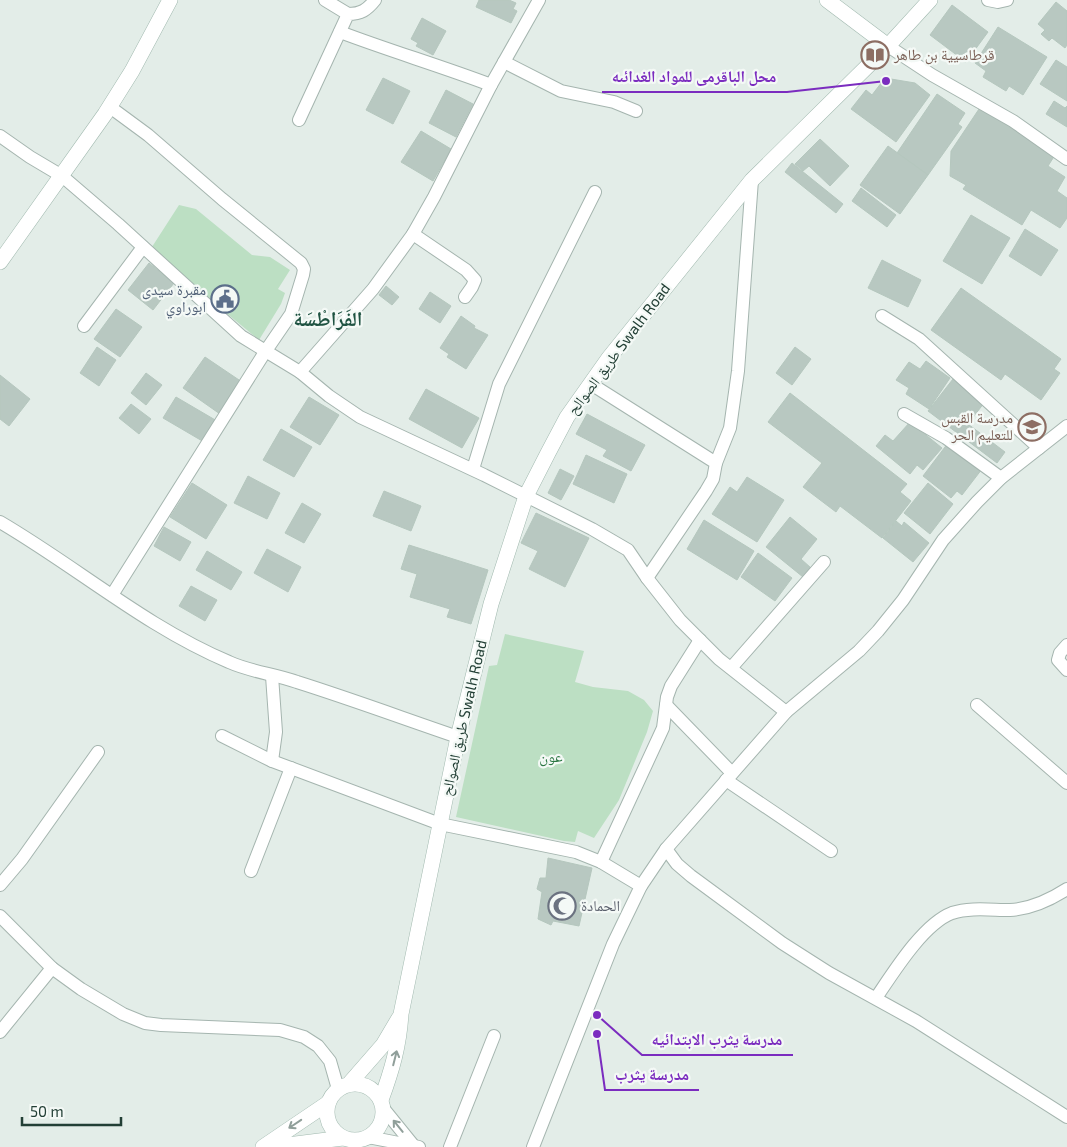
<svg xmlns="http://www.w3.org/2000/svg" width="1067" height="1147" font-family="'Exo 2','Noto Naskh Arabic',sans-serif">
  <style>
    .green { fill: #bcdfc3 }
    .building { fill: #b8c8c1; stroke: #b5c7be }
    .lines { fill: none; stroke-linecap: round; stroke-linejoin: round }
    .street-casing { stroke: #a5b5af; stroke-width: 14 }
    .secondary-casing { stroke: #a1b9af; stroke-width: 16 }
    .street { stroke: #fff; stroke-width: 12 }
    .secondary { stroke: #fff; stroke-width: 15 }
    .oneway { stroke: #909f9a }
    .labels { text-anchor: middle; stroke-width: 4.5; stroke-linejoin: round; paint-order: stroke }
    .education-label { font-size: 15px; fill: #785e54; stroke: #f4f9f6; text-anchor: start }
    .service-label { font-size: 15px; fill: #4e5e75; stroke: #f4f9f6; text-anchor: end }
    .street-label { font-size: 15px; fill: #223f35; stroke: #f4f9f6 }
    .park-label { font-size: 15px; fill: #2b7743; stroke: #f4f9f6 }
    .worship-label { font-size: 15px; fill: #5b616d; stroke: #f4f9f6; text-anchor: start }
    .district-label { font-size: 20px; font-weight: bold; fill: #1e5241; stroke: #f4f9f6 }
    .leader { fill: none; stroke: #7b2cbf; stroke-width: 2 }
    .callout-dot { fill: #7b2cbf; stroke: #f4f9f6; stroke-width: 2 }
    .callout-label { font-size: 16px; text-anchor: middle; font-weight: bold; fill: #7b2cbf; stroke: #f4f9f6; stroke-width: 4.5; stroke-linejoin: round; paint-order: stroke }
  </style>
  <rect width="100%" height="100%" fill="#e3ede8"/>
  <g class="green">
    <path d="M179,205L196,209L252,255L270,257L290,270L278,289L285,293L281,304L259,340L150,250Z"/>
    <path d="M505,634L584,651L575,682L593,687L628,691L644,700L653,711L647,732L619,800L594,838L578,831L575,842L564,841L456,817L489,666L497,665Z"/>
  </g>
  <g class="building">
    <path d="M479,0H509L516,3L513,9L517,11L511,23L476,7Z"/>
    <path d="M1056,2L1067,11V45L1065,48L1052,38L1049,41L1041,34L1045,30L1038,24Z"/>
    <path d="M952,5L988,32L966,62L930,35Z"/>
    <path d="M422,18L446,31L433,55L416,46L418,43L411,39Z"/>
    <path d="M998,27L1047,57L1023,95L1009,86L1006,91L983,77L986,71L975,63Z"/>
    <path d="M1056,60L1067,67V101L1040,84Z"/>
    <path d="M383,78L410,91L393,124L366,110Z"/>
    <path d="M885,78L915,83L930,95L896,142L851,109L866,90L872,95Z"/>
    <path d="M446,90L473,104L456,137L429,123Z"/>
    <path d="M937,94L965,113L958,124L962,127L928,175L897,153Z"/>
    <path d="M1054,101L1065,108L1067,106V127L1046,114Z"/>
    <path d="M981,106L1055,155L1048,166L1065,177L1057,191L1067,198V218L1060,228L1031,210L1022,225L963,189L966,185L950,176L951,151Z"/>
    <path d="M421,131L451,149L433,181L401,162Z"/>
    <path d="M820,139L849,166L830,186L809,166L803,171L795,164Z"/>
    <path d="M888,146L928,175L900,214L860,185Z"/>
    <path d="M792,163L843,204L836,213L785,172Z"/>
    <path d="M861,188L896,215L887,227L852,201Z"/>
    <path d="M971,215L1010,238L982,284L943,261Z"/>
    <path d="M1025,229L1058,250L1041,276L1009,256Z"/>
    <path d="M882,260L921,280L908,307L868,288Z"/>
    <path d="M149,263L174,283L153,310L128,290Z"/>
    <path d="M386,286L399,297L392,305L379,295Z"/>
    <path d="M961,288L1061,359L1054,369L1060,373L1041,400L1005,374L1001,380L931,330Z"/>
    <path d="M430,292L451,306L440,323L419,309Z"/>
    <path d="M116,309L142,327L120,357L94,339Z"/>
    <path d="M461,316L475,326L474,328L488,335L466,369L447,357L449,354L440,348Z"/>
    <path d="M97,347L116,360L99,386L80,373Z"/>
    <path d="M795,347L811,359L792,385L776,373Z"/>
    <path d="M205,357L242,382L220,414L183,388Z"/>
    <path d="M926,361L950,378L929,409L906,394L909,388L896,380L909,362L920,369Z"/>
    <path d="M146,373L162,385L146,405L131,393Z"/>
    <path d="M0,375L30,399L9,426L0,419Z"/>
    <path d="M953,379L984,403L968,424L1005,452L997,463L928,411Z"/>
    <path d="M426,389L479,418L462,448L409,419Z"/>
    <path d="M790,393L907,484L900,492L911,501L882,538L840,506L836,512L803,487L822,463L768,422Z"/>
    <path d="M176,397L217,421L204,442L163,418Z"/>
    <path d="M309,397L339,415L320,445L290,427Z"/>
    <path d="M131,404L151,419L139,434L119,418Z"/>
    <path d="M587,414L645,445L631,471L603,456L607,450L576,434Z"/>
    <path d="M910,422L942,448L923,470L917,465L910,474L876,446L885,435L893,441Z"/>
    <path d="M281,429L312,447L294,477L263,460Z"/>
    <path d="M948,443L982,469L962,495L957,491L951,498L923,476Z"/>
    <path d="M586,455L627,474L614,503L573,484Z"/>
    <path d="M560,469L574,476L561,500L548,493Z"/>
    <path d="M248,476L280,493L267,519L234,503Z"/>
    <path d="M747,477L784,500L757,542L712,514L730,487L737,492Z"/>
    <path d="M192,483L227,505L206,539L170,517Z"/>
    <path d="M928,483L953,504L930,534L904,513Z"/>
    <path d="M384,491L421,506L411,531L373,516Z"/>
    <path d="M302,503L321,514L304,543L285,533Z"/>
    <path d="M536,513L589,538L565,587L529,569L538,551L521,543Z"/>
    <path d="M790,517L817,539L801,559L811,568L803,577L766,547Z"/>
    <path d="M704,520L754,551L737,580L687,549Z"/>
    <path d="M896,521L902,526L904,522L929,543L913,562L883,538Z"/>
    <path d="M164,527L191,542L180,561L154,546Z"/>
    <path d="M409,545L488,570L471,624L447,617L450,609L410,597L417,574L401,569Z"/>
    <path d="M267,549L301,567L288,592L254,573Z"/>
    <path d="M207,551L242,572L231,590L196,570Z"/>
    <path d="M758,553L792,578L775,601L741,577Z"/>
    <path d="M191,586L217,600L205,621L179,606Z"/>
    <path d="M548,858L592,868L579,926L553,921L551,925L538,919L542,892L537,889L540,878H546Z"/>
  </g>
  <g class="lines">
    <g class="street-casing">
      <g id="street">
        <path d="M325,0L348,14"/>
        <path d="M988,0L998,2L1007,0"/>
        <path d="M340,32C390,51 441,66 491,85"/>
        <path d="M888,46L932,75L1013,121L1067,159"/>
        <path d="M504,62L561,91L614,102L636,111"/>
        <path d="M110,107L148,135L222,199L301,263L304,269L303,275L291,314L265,352L112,595"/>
        <path d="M299,120L348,14C361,14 367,10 375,0"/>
        <path d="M0,136L30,157L62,176L118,224L241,336L300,372L329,396L360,417L484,475L592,529L628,550L647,578L680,620L719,659L786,712"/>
        <path d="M413,234L466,270L475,280L472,287L465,297"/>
        <path d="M882,316L919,339L1039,448"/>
        <path d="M84,326L143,247"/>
        <path d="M300,372L373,289L413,234L434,197L491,85L539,0"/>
        <path d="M591,384L716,463L713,479L706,491L647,578"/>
        <path d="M904,414L946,438L1001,478"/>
        <path d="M716,463L730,428L738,371L752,180"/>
        <path d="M473,469L499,384L595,192"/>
        <path d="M0,522C77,567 146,627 229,662C251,672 275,674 297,682C351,699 405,719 458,737"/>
        <path d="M1067,645L1060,653L1058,660L1067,670"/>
        <path d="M731,668L824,562"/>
        <path d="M272,676L276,732L272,761"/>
        <path d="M666,705L732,773"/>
        <path d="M977,705L1067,783"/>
        <path d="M222,736L272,761L440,824L576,852L601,862L641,886"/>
        <path d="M726,780L831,851"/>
        <path d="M666,849L677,864L691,876L782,943L829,973L916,1021L1067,1117"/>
        <path d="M601,862L663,728L667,697L671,686L700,640"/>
        <path d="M251,871L291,768"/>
        <path d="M0,885L22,859L98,752"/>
        <path d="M0,916L52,968L81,989L123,1014L145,1023L161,1025L280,1030L304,1037L318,1046L330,1061L338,1089"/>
        <path d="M876,998C893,973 923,924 952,913C970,907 991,910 1010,910C1031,909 1050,900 1067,889"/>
        <path d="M0,1032L52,968"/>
        <path d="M383,1108L413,1145"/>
        <path d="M368,1137L419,1147"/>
        <path d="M450,1147L494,1036"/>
        <path d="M533,1147L613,944L641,886L666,849L786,712L859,651L878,631L903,600L943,540L977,502L1001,478L1067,426"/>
      </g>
    </g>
    <g class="secondary-casing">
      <g id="secondary">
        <path d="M827,0L888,46"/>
        <path d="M0,262L105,114L132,71L170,0"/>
        <circle cx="355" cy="1112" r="28"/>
        <path d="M349,1084L383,1045L399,1018"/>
        <path d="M381,1100C392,1070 399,1046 401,1014L458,737L491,604L526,496L548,453L567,417L608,359L752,180L888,46L930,0"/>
        <path d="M263,1147L328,1103"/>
        <path d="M272,1147L343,1138"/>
      </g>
    </g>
    <use href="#street" class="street"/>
    <use href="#secondary" class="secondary"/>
  </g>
  <defs><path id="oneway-shaft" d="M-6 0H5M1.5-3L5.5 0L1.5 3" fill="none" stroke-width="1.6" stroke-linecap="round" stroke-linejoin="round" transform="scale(1.25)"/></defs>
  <g class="oneway">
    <use href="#oneway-shaft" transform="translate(395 1058) rotate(-76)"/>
    <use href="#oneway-shaft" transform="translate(295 1124) rotate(146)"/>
    <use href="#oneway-shaft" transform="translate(398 1126) rotate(-129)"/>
  </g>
  <defs>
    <g id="library-ring" transform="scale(1.4375)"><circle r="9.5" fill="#f4f9f6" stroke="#8d6e63" stroke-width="1.5"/><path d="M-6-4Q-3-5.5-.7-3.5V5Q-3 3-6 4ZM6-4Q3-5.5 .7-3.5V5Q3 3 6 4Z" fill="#8d6e63"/></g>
    <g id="civic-ring" transform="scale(1.4375)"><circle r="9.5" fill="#f4f9f6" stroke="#5c6f8a" stroke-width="1.5"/><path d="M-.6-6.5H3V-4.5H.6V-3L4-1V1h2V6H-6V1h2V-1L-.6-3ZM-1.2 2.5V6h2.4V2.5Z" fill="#5c6f8a"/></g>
    <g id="school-ring" transform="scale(1.4375)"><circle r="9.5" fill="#f4f9f6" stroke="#8d6e63" stroke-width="1.5"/><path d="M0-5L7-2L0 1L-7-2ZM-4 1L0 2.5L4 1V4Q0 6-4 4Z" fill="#8d6e63"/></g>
    <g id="mosque-ring" transform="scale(1.4375)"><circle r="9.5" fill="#f4f9f6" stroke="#6b7280" stroke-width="1.5"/><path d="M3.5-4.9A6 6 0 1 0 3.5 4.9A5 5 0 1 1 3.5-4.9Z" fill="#6b7280"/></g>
  </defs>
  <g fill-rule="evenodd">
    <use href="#library-ring" x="875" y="55"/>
    <use href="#civic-ring" x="225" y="299"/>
    <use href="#school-ring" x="1032" y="427"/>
    <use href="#mosque-ring" x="562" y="906"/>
  </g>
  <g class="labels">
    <g class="education-label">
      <text x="894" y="60">قرطاسيية بن طاهر</text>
      <text x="1013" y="423" text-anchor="end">مدرسة القبس<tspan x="1013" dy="17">للتعليم الحر</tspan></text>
    </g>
    <g class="service-label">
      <text x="206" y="295">مقبرة سيدى<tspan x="206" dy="17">ابوراوي</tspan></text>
    </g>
    <g class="street-label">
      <text transform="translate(619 349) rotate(-53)" y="5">طريق الصوالح Swalh Road</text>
      <text transform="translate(464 718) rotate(-77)" y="5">طريق الصوالح Swalh Road</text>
    </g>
    <g class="park-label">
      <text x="551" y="762">عون</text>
    </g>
    <g class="worship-label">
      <text x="581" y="911">الحمادة</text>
    </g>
    <g class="district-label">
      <text x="328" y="326">الفَرَاطْسَة</text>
    </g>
  </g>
  <path class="leader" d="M886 81L787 92H602M597 1015L642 1055H793M597 1034L605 1090H699"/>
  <g class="callout-dot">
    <circle cx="886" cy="81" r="5"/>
    <circle cx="597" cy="1015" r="5"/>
    <circle cx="597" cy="1034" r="5"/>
  </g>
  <g class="callout-label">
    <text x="694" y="82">محل الباقرمى للمواد الغدائىه</text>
    <text x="717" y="1045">مدرسة يثرب الابتدائيه</text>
    <text x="652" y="1080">مدرسة يثرب</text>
  </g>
  <path d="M22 1117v8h99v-8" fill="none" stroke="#223f35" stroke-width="2.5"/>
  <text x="30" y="1117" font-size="15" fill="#223f35" stroke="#f4f9f6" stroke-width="4" paint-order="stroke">50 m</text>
</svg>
